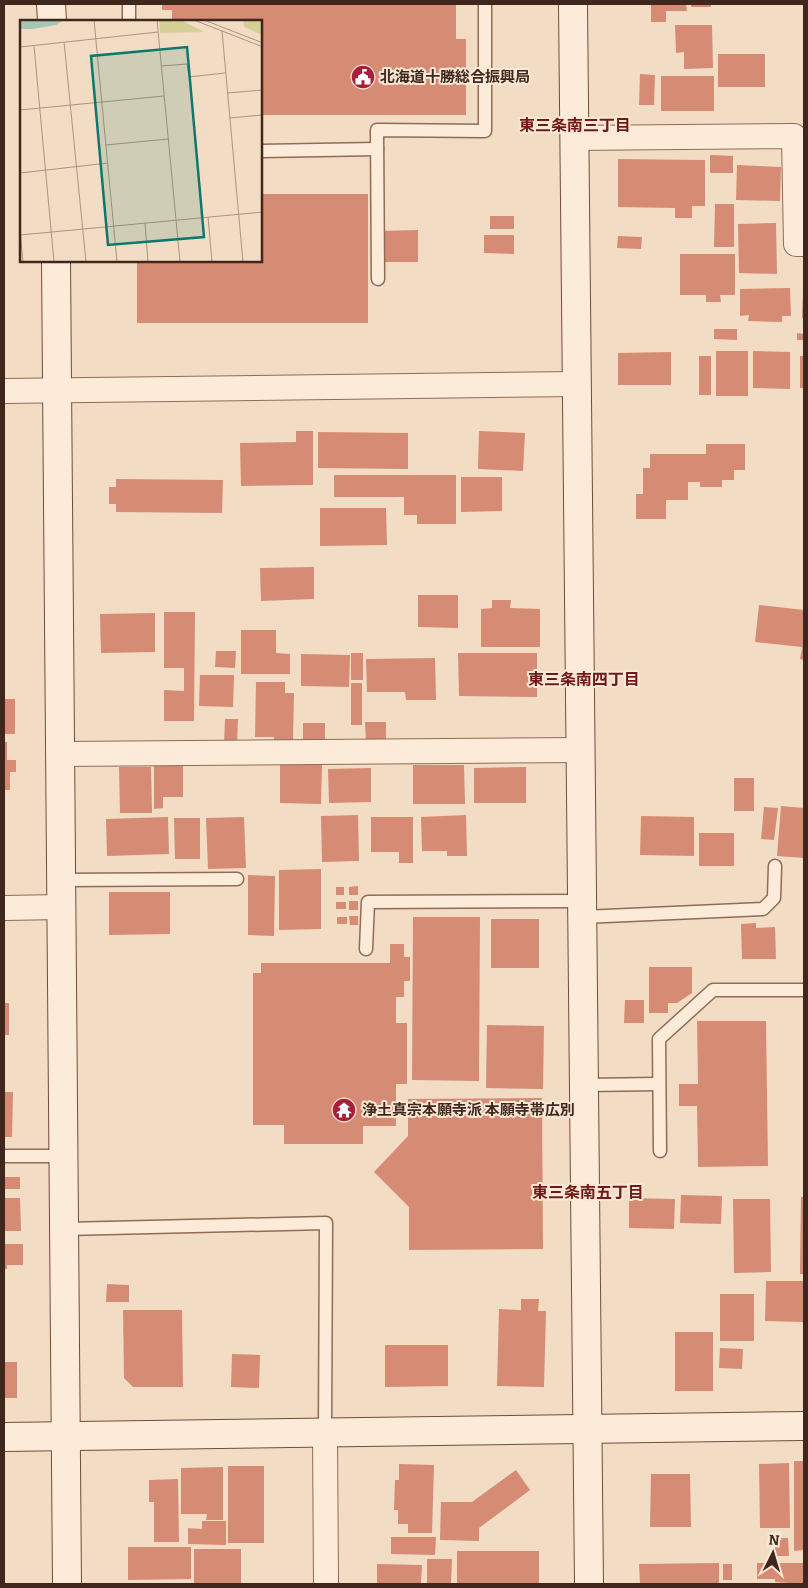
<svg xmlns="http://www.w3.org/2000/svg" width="808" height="1588" font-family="Bitter,'Noto Sans JP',serif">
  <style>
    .building { fill: #d68b75 }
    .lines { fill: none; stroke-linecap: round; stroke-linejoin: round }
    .lane-casing { stroke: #906b58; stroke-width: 15 }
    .street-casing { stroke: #906b58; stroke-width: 26 }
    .secondary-casing { stroke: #724c3b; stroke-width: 30 }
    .lane { stroke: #fcebd9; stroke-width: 12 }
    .street { stroke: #fcebd9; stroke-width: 24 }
    .secondary { stroke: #fcebd9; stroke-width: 28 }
    .labels { text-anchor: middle; stroke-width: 4; stroke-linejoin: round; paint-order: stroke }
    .poi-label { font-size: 15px; font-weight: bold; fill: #3f271d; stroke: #f9e8d5; text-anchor: start }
    .neighbourhood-label { font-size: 16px; font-weight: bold; fill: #711917; stroke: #f9e8d5 }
    .inset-road { fill: none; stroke: #ab9481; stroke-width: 1 }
    .view { fill: #0f766e; fill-opacity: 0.15; stroke: #0f766e; stroke-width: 2.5 }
    .inset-edge { fill: none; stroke: #3f271d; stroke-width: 2.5 }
  </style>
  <rect width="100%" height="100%" fill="#f3dcc4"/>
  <g class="building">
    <path d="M162,4H456V39H466V115H261V21H172V10H162Z"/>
    <path d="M651,4H686L687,11H666V22H651Z"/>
    <rect x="691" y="4" width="20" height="3"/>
    <path d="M675,25H712L713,68L684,69V52L676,53Z"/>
    <rect x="718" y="54" width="47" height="33"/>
    <path d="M640,74L655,75L654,105H639Z"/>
    <rect x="661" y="76" width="53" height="35"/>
    <path d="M710,155L733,156V173H710Z"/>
    <path d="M618,159L705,160V206H692V218H675V208L618,207Z"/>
    <path d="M737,165L781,167L780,201L736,200Z"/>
    <path d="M261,194H368V323H137V261H261Z"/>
    <path d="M715,204H734V247H714Z"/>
    <rect x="490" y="216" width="24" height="13"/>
    <path d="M776,223L777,274L739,273L738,224Z"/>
    <path d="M418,230V262H379V231Z"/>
    <path d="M484,235H514V254L484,253Z"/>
    <path d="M618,236L642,237L641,249L617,248Z"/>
    <path d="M680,254H735V295H720L721,302H706V295H680Z"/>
    <path d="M790,288L791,316H782V322L748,321L749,315L740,316V289Z"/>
    <path d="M803,292H804V318H802Z"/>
    <path d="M714,329H737V340L714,339Z"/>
    <path d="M797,333L804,334V340H797Z"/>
    <rect x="716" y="351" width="32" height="45"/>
    <path d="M753,351L790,352V389L753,388Z"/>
    <path d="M671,352V385H618V353Z"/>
    <rect x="699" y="356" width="12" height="39"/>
    <rect x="800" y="356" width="4" height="32"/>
    <path d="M296,431H313V485L241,486L240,443L296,442Z"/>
    <path d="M479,431L525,433L523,471L478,469Z"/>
    <path d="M318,432L408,433V469L318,468Z"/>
    <path d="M706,444H745V470H734V480H722V487H700V482H688V500H666V519H636V494H643V468H650V454H706Z"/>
    <path d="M334,475H456V524H417V515H404V497H334Z"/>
    <path d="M461,477H502V511L461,512Z"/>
    <path d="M116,479L223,480L222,513L116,512V504H109V487H116Z"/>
    <path d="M320,508H386L387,545L320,546Z"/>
    <path d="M314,567V599L261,601L260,568Z"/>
    <path d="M418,595H458V628L418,627Z"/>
    <path d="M492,600H511L510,608L540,609V647H481V609L492,608Z"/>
    <path d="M759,605L804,610V660L800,659L802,647L755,642Z"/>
    <path d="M164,612H195L194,721H164V690L184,691V668H164Z"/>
    <path d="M155,613V652L101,653L100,614Z"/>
    <path d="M241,630H276V653L290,654V674H241Z"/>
    <path d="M216,651H236L235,668L215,667Z"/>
    <rect x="351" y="653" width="12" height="27"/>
    <path d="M458,653H537V697L459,696Z"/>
    <path d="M301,654L350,655L349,687L301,686Z"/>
    <path d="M435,658L436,700H406L405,692H367L366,659Z"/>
    <path d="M200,675H234L233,707L199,706Z"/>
    <path d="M256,682H285V693H294L293,743H274V737H255Z"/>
    <rect x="351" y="683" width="11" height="42"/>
    <rect x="4" y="699" width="11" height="35"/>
    <path d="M225,719H238L237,745H224Z"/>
    <path d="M365,722H386V744H366Z"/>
    <rect x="303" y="723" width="22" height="20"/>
    <path d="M4,742H7V760H16V772H10V790H4Z"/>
    <path d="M183,764V797H163V808L154,809V765Z"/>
    <path d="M280,764L322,765L321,804L280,803Z"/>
    <path d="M413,765H464L465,804H413Z"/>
    <path d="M119,767H151L152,813H120Z"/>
    <path d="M526,767V803H474V768Z"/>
    <path d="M371,768V802L329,803L328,769Z"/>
    <rect x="734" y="778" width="20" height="33"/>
    <path d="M781,806L804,808V858L777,856Z"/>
    <path d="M764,807L778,808L774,840L761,839Z"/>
    <path d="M358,815L359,861L322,862L321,816Z"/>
    <path d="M466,815L467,856H447V851H422L421,817Z"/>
    <path d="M641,816L694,817V856L640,855Z"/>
    <path d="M168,817L169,854L107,856L106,819Z"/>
    <path d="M244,817L246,868L208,869L206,818Z"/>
    <path d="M371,817H413V863H399V852H371Z"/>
    <path d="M174,818H200V859H175Z"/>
    <rect x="699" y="833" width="35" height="33"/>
    <path d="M321,869V929L279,930V870Z"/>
    <path d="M248,875L275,876L274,936L248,935Z"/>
    <path d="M358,886V895H349V887Z"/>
    <rect x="336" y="887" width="8" height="8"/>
    <path d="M109,892H170V934L109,935Z"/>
    <rect x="349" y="901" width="9" height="9"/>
    <rect x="336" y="902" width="10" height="7"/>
    <path d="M349,916H358V925H350Z"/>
    <rect x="337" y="917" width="10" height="7"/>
    <path d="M413,917H480L479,1081L412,1080Z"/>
    <rect x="491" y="919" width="48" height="49"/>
    <path d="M756,923V928L775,927L776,959H742L741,924Z"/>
    <path d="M390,944H404V957H410V981H404V997H396V1023H407V1084H396V1126H363V1144H284V1125H253V973H261V963H390Z"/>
    <path d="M649,967H692V993L677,1003H668V1013H649Z"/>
    <path d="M625,1000H644V1023H624Z"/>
    <rect x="4" y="1003" width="5" height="32"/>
    <path d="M697,1021H766L768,1166L698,1167L697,1106H679V1084H698Z"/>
    <path d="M487,1025L544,1026L543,1089L486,1088Z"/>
    <path d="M4,1092H13L12,1137H4Z"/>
    <path d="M542,1098L543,1249L409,1250V1207L374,1172L408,1136V1099Z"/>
    <rect x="4" y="1177" width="16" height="12"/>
    <path d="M681,1195L722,1196L721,1224L680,1223Z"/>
    <path d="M801,1197H804V1274H800Z"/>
    <path d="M4,1198H20L21,1231H4Z"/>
    <path d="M629,1198L675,1199L674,1229L629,1228Z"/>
    <path d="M733,1199H770L771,1272L734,1273Z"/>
    <path d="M4,1244H23V1265H7V1269H4Z"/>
    <path d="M766,1281H804V1322L765,1321Z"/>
    <path d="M107,1284L129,1285V1302H106Z"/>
    <rect x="720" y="1294" width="34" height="47"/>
    <path d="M521,1299H539L538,1311H546L544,1387L497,1386L499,1309L521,1310Z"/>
    <path d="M123,1310H182L183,1387H133L124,1378Z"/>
    <rect x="675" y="1332" width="38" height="59"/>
    <path d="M385,1345H448V1386L385,1387Z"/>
    <path d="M720,1348L743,1349L742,1369L719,1368Z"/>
    <path d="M232,1354L260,1355L259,1388L231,1387Z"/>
    <rect x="4" y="1362" width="13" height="36"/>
    <path d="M794,1461H804V1550L794,1551Z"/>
    <path d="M789,1463L790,1528H760L759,1464Z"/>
    <path d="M399,1464L434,1465L432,1533H408V1524H398V1510H394L395,1480H399Z"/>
    <rect x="228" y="1466" width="36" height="77"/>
    <path d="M223,1467V1520H206L207,1514H181V1468Z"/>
    <path d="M516,1470L530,1490L479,1528V1541L440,1540L441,1502H472Z"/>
    <path d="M651,1474H690L691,1527H650Z"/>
    <path d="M178,1479L179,1542H154V1502H149V1480Z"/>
    <path d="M202,1521H226V1545L188,1544V1528L202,1529Z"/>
    <path d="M391,1537H436L435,1555L391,1554Z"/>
    <path d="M773,1538H788L789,1556H774Z"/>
    <path d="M128,1547H191V1579L128,1580Z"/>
    <rect x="194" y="1549" width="47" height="34"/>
    <rect x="457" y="1551" width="82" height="33"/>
    <path d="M427,1559H452L451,1584H427Z"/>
    <path d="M719,1563V1584H640L639,1564Z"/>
    <path d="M757,1563H804V1584L775,1582V1579H757Z"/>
    <path d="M377,1564L422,1565L421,1584H377Z"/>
    <rect x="723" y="1564" width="9" height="16"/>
  </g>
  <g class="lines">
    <g class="lane-casing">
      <g id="lane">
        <path d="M129,21V4"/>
        <path d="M261,151L377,149"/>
        <path d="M378,279L377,130L485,131V4"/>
        <path d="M62,880L237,879"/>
        <path d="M583,917L763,909L774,898L775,866"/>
        <path d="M366,949L368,902L583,901"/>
        <path d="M585,1085L659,1084"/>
        <path d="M660,1151L659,1039L713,990H804"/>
        <path d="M4,1156H64"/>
        <path d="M65,1229L326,1223L325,1432"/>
      </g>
    </g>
    <g class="street-casing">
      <g id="street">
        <path d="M574,138L794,136L796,244H804"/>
        <path d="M4,391L577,384"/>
        <path d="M60,754L581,750"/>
        <path d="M4,908L62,907"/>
        <path d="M325,1432L326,1584"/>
      </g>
    </g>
    <g class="secondary-casing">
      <g id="secondary">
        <path d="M51,4L52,21"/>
        <path d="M573,4L589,1584"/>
        <path d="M56,261L67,1584"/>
        <path d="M4,1437L804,1426"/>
      </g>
    </g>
    <use href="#lane" class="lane"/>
    <use href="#street" class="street"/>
    <use href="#secondary" class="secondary"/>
  </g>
  <defs>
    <g id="civic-disc" transform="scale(1.25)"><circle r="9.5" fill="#a7203b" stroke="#f9e8d5"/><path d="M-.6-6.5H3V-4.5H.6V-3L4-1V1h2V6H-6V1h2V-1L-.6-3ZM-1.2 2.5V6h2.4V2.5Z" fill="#fff"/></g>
    <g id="temple-disc" transform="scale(1.25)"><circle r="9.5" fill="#a7203b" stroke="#f9e8d5"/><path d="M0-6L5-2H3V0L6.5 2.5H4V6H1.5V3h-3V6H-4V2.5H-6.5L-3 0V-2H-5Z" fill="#fff"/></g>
  </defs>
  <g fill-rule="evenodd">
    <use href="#civic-disc" x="363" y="77"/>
    <use href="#temple-disc" x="344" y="1110"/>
  </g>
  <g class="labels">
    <g class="poi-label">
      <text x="380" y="82">北海道十勝総合振興局</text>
      <text x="362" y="1115">浄土真宗本願寺派 本願寺帯広別</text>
    </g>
    <g class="neighbourhood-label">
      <text x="575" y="131">東三条南三丁目</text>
      <text x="584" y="685">東三条南四丁目</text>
      <text x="588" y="1198">東三条南五丁目</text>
    </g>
  </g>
  <g transform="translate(20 20)">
    <rect width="242" height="242" fill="#f3dcc4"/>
    <path d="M139,0H161L184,12L140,13ZM223,0H242V15L224,7Z" fill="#d3cf96"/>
    <path d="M0,0H44L36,5L13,9H0Z" fill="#a6c6b6"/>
    <path class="inset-road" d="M74,0L97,242M137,0L160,242M174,0L243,27M184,0L243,23M202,11L223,242M44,22L66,242M14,26L34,242M0,27L138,12M141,46L167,44L169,57L205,53M207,73L243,70M0,90L144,76M209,98L243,95M86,125L148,119M0,153L88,143M188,197L192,242M125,203L128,242M0,210L3,242M0,215L243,192"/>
    <path class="view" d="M167,27L184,217L88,225L71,36Z"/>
    <rect width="242" height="242" class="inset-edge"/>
  </g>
  <rect width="808" height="1588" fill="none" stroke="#3f271d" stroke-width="10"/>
  <g transform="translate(773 1553) rotate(5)" stroke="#f9e8d5" stroke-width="4" paint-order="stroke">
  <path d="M0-4L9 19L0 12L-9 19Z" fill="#3f271d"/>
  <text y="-8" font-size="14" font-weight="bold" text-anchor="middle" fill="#3f271d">N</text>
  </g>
</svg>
